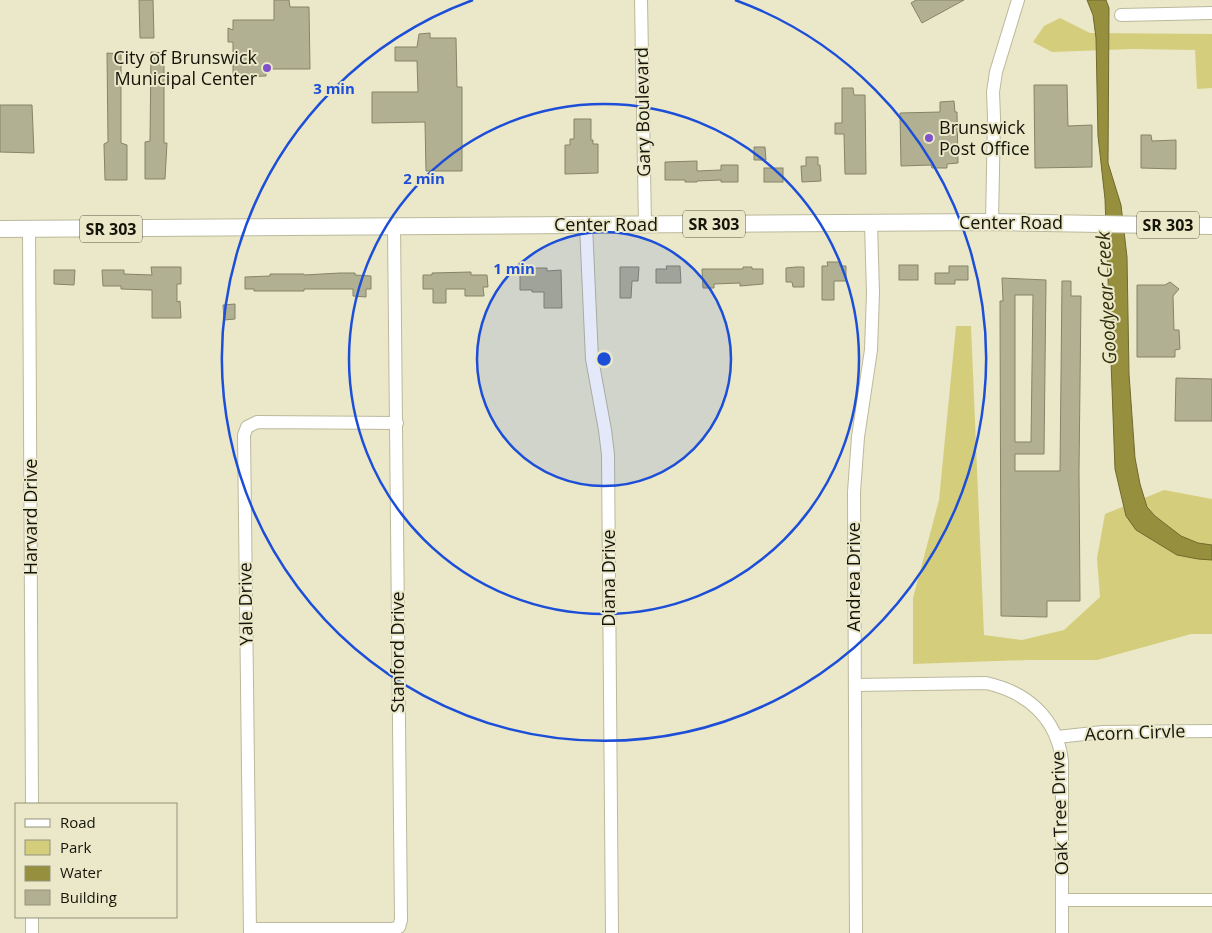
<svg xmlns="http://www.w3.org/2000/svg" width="1212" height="933" font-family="'Open Sans',sans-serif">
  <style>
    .green { fill: #d4ce7c }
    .water { fill: #968f3d; stroke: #6f6a2d }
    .building { fill: #b1b092; stroke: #858468; fill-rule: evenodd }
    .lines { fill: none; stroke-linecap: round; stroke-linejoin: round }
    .minor-casing { stroke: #bbb99c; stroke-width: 14 }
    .major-casing { stroke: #bbb99c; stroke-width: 18 }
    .minor { stroke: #fff; stroke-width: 12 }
    .major { stroke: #fff; stroke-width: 16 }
    .ring { fill: none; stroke: #1d4ed8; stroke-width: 2.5 }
    .poi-dot { fill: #7f51ca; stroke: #eae8c9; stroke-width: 2 }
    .labels { text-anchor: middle; stroke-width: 4; stroke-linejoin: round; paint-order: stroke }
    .shield { fill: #eae8c9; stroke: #555443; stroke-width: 1 }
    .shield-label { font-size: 16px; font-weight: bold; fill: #151409 }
    .poi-label { font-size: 18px; fill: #151409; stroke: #eae8c9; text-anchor: end }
    .street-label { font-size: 18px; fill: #151409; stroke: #eae8c9 }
    .water-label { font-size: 19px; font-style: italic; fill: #312e09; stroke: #eae8c9 }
    .centre { fill: #1d4ed8; stroke: #eae8c9; stroke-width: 2.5 }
    .ring-label { font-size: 15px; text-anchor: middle; font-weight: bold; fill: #1d4ed8; stroke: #eae8c9; stroke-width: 4; stroke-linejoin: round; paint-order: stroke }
  </style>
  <rect width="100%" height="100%" fill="#eae8c9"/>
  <g class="green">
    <path d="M1060,18L1090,33L1212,34V88L1197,89L1195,50L1133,49L1052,52L1033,42L1044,26Z"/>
    <path d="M956,326H971L984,635L1022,640L1064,630L1100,597L1097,558L1105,514L1164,490L1212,499V634H1191L1097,660H1028L913,664V598L939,500Z"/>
  </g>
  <path class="water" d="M1087,0H1106L1109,8L1108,163L1121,205L1127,257L1129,374L1135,458L1140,484L1147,507L1155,516L1181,536L1198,543L1212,545V560L1198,559L1177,555L1136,530L1126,516L1115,469L1105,199L1098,136L1096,38L1093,15Z"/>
  <g class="building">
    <path d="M139,0H153L154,38H140Z"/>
    <path d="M274,0H289L290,7H309L310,69H266V76L233,77V42H228V28L233,30V20H274Z"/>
    <path d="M916,0H964L922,23L911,3Z"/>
    <path d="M430,33V38H456L457,87H462V171H426L425,122L372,123V92H418L417,61H395V47H417L419,34Z"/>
    <path d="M151,52L164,53V143H167L165,179H145V142L150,141Z"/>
    <path d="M107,53L121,54V143L127,145V180H105L104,144L108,142Z"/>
    <path d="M1034,85H1067L1068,126L1092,125V167L1035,168Z"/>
    <path d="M842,88H853L854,95H865L866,174H845L844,134H835V123H842Z"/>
    <path d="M954,101L955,112H957L958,163L947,164V168H932L931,165L901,166L900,113L940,112V102Z"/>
    <path d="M0,105H32L34,153L0,152Z"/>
    <path d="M574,119H591V140H593V144H598V173L565,174V145H570V139H574Z"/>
    <path d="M1141,135H1151L1152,141L1176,140V169L1141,168Z"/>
    <path d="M754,147H765L766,160H754Z"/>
    <path d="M806,157H818V165H820L821,181L802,182L801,166H806Z"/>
    <path d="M697,161V171L721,170V165H738V182H721V180L697,181V182H685V180H665V162Z"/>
    <rect x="764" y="168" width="19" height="14"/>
    <path d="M827,262H840V266H846V281H834V300H822V266H828Z"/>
    <rect x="899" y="265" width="19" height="15"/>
    <path d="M666,266H680L681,283H656V269H667Z"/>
    <path d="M949,266H968V280H955V284H935V273H949Z"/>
    <path d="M151,267H181V284H177V302L180,301L181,318H152V290L121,289V286H103L102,270H124V274L152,275Z"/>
    <path d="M620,267H639L638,281H632L631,298H620Z"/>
    <path d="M743,267H752V269H763V284L740,286V283L714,284V288H703L702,269H743Z"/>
    <path d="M796,267H804V287H793L792,282H786V268Z"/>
    <path d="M531,268H547V271L561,270L562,308H544V292H532V290H520V272L531,271Z"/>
    <path d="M54,270H75L74,285L54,284Z"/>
    <path d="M471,272V275H487L488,287H483L484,296H465V289H446V303H433V289H423V275H432V273Z"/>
    <path d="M340,273H355V275L371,276V289H366V297L353,296V289H304V291H254V289H245V277L270,276V274H304V275Z"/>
    <path d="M1002,278L1046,280L1044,454H1015V471H1060L1062,281H1071V296H1081L1079,471L1080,601H1047V617L1001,616L1000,301H1003ZM1015,295H1033L1031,442H1015Z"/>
    <path d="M1170,282L1179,289L1173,296L1174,330H1179L1180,349L1175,350V357H1137V285H1165Z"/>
    <path d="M235,304V319L224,320L223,305Z"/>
    <path d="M1176,378L1212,379V421H1175Z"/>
  </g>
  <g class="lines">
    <g class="minor-casing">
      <g id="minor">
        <path d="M641,0L645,225"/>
        <path d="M1121,15L1212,13"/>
        <path d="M992,222L994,117L993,92L996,72L1018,0"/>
        <path d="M586,225L592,359L605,430L608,455L612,933"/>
        <path d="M29,229L32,804"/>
        <path d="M855,685L986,683C1027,692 1057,718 1062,761V933"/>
        <path d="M1057,737L1103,732L1212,731"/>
        <path d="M1062,900H1212"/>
        <path d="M32,917V933"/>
        <path d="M250,929H393L399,927L401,920L394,227"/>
        <path d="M250,933L244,435L247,427L257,422L397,423"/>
        <path d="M856,933L854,492L858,437L871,350L873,293L871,223"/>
      </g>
    </g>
    <g class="major-casing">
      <path id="major" d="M0,229L992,222L1212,226"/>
    </g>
    <use href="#minor" class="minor"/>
    <use href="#major" class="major"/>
  </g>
  <circle cx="604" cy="359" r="127" fill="#1d4ed8" fill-opacity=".12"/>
  <g class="ring">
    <circle cx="604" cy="359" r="127"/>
    <circle cx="604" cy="359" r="255"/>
    <path d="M735 0A382 382 0 1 1 473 0"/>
  </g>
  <g class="poi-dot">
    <circle cx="267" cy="68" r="5"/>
    <circle cx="929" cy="138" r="5"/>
  </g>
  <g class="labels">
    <g class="shield">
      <rect x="683" y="210.5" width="62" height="27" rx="4"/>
      <rect x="1137" y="211.5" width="62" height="27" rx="4"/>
      <rect x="80" y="215.5" width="62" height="27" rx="4"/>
    </g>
    <g class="shield-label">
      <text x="714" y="230">SR 303</text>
      <text x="1168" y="231">SR 303</text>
      <text x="111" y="235">SR 303</text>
    </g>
    <g class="poi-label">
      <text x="257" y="64">City of Brunswick<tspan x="257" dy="21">Municipal Center</tspan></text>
      <text x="939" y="134" text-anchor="start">Brunswick<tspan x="939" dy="21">Post Office</tspan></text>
    </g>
    <g class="street-label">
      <text transform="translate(643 112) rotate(-91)" y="6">Gary Boulevard</text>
      <text x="1011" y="229">Center Road</text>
      <text x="606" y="231">Center Road</text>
      <text transform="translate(31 517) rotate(-90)" y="6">Harvard Drive</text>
      <text transform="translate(854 577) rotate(-90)" y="6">Andrea Drive</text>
      <text transform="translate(609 578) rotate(-90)" y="6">Diana Drive</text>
      <text transform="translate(246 604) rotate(-91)" y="6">Yale Drive</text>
      <text transform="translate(398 652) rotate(-90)" y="6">Stanford Drive</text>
      <text transform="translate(1135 733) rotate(-2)" y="6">Acorn Cirvle</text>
      <text transform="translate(1060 813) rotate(-92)" y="6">Oak Tree Drive</text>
    </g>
    <g class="water-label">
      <text transform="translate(1106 298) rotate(-93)" y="7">Goodyear Creek</text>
    </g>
  </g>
  <circle cx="604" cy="359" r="8" class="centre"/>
  <g class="ring-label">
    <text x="334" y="94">3 min</text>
    <text x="424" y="184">2 min</text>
    <text x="514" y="274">1 min</text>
  </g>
  <rect x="15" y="803" width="162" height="115" fill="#eae8c9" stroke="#95937c"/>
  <rect x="25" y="819" width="25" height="8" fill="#ffffff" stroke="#95937c"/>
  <text x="60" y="828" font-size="15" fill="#151409">Road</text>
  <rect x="25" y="840" width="25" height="15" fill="#d4ce7c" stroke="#95937c"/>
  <text x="60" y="853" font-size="15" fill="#151409">Park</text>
  <rect x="25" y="866" width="25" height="15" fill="#968f3d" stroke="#95937c"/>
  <text x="60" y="878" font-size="15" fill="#151409">Water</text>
  <rect x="25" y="890" width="25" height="15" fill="#b1b092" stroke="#95937c"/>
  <text x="60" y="903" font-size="15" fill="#151409">Building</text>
</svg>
